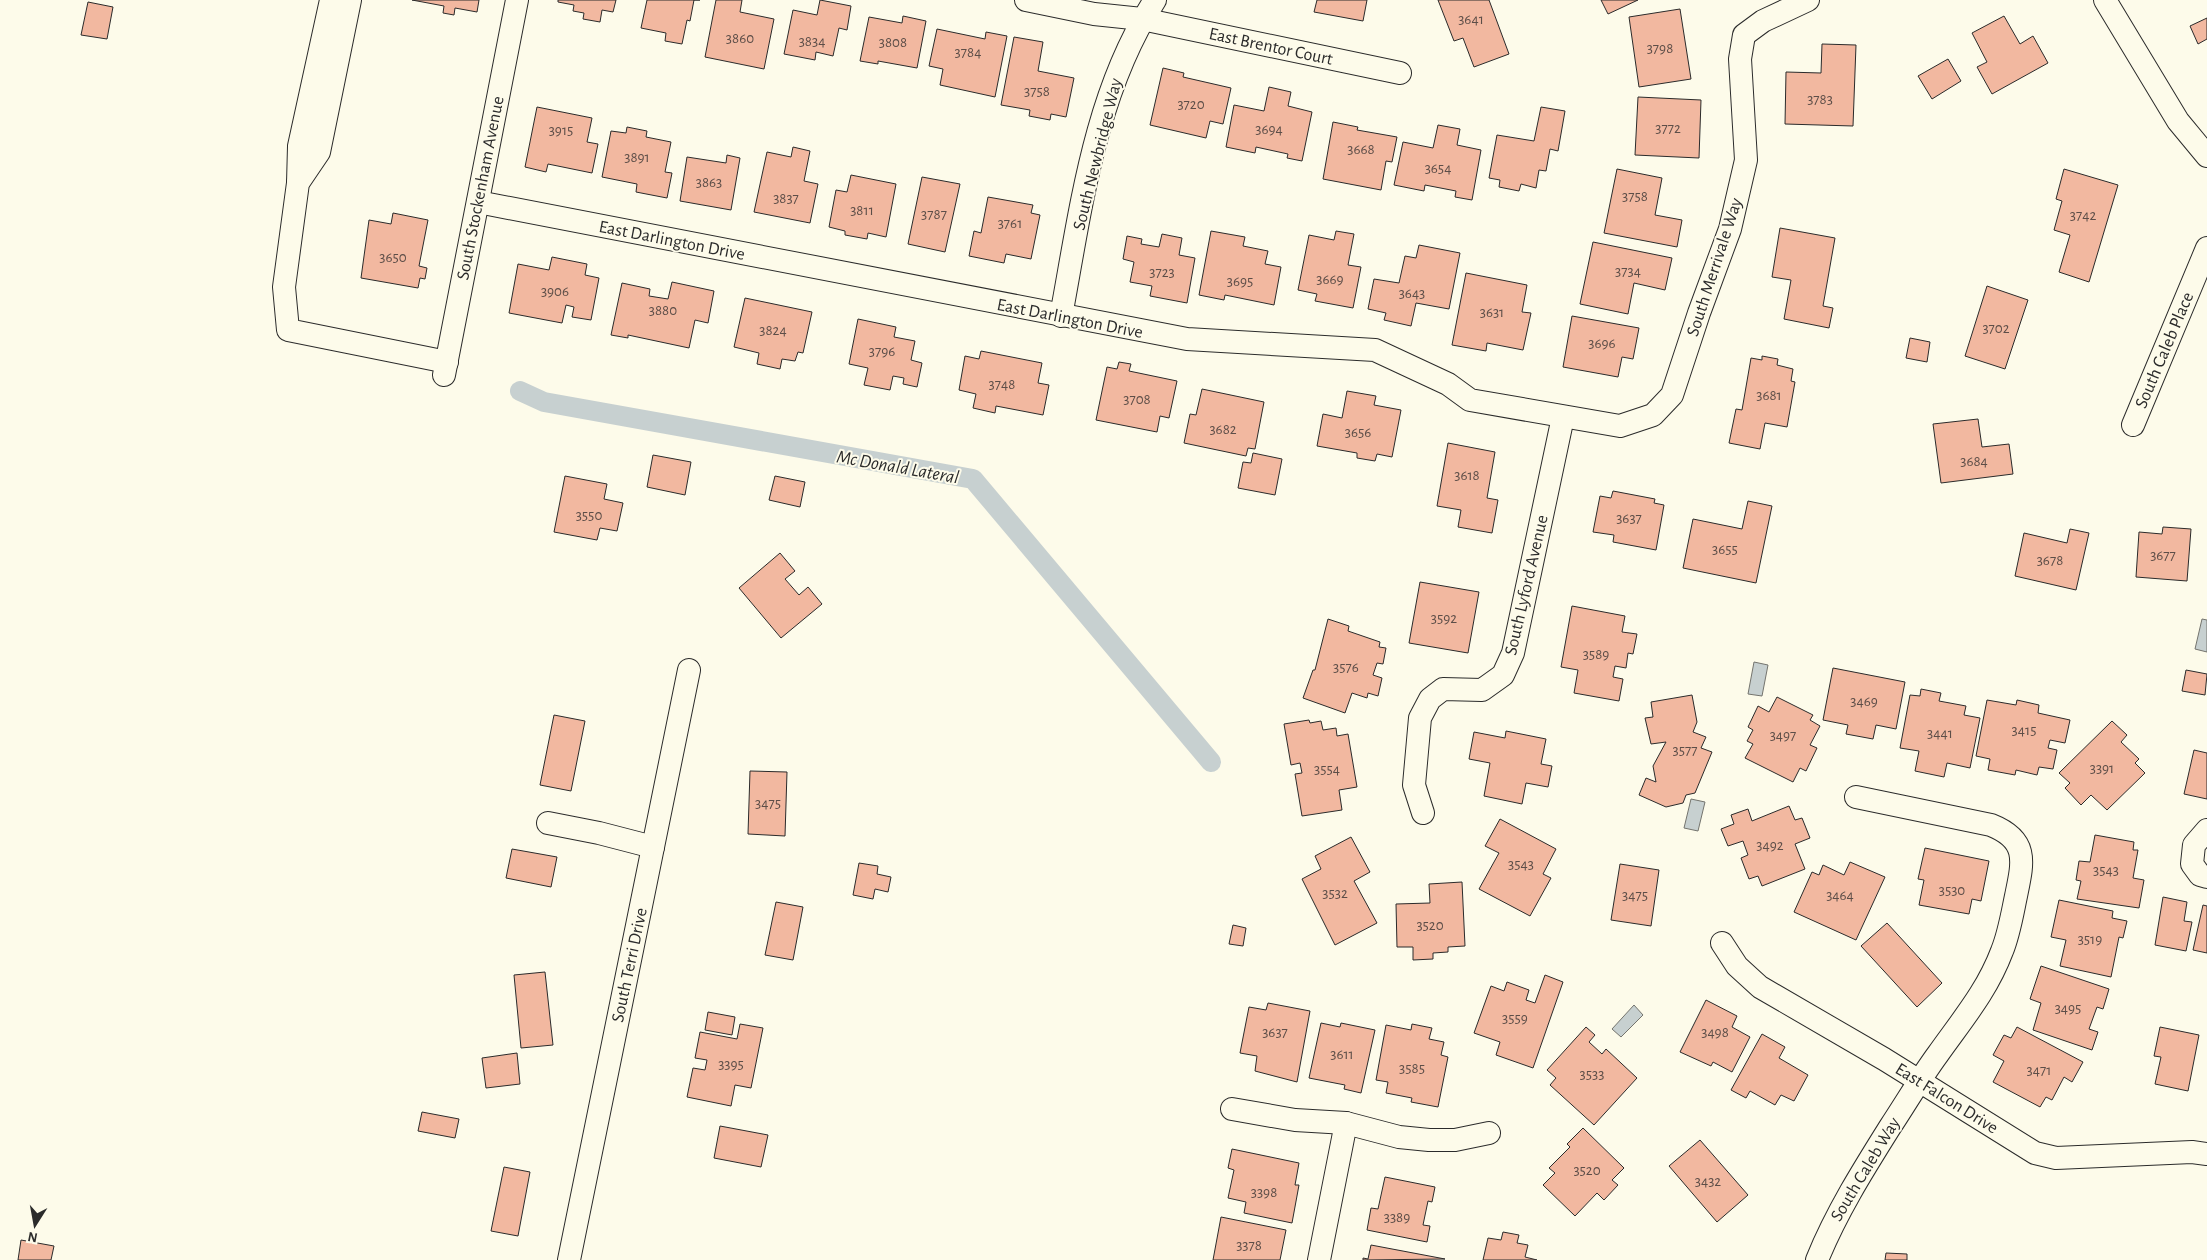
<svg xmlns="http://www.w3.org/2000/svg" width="2207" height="1260" font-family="'Alegreya Sans',sans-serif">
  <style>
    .water { fill: #c7d0d0; stroke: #74746e }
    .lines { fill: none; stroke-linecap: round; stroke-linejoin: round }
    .canal { stroke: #c7d0d0; stroke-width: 20 }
    .building { fill: #f2b8a0; stroke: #2b2b2b }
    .minor-casing { stroke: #2b2b2b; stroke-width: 24 }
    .minor { stroke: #fdfbea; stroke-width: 22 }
    .labels { text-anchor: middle; stroke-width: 4; stroke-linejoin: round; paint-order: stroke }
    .number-label { font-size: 15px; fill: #5d4e48 }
    .street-label { font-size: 18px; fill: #2b2b2b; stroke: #fdfbea }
    .water-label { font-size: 19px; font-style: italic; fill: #2b2b2b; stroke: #fdfbea }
  </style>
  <rect width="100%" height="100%" fill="#fdfbea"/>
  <g class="water">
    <path d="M2202,619L2207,620V652L2195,649Z"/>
    <path d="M1754,662L1768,665L1762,696L1748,694Z"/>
    <path d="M1691,799L1705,802L1698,831L1684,828Z"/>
    <path d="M1634,1005L1643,1015L1621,1037L1612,1029Z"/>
  </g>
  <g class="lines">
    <path class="canal" d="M520,391L544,402L973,479L1211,762"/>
  </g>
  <g class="building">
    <path d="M412,0H479L477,12L455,8L454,15L443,13L444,6Z"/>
    <path d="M558,0H616L613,12L602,10L600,22L583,19L584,13L573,11L574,5L558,2Z"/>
    <path d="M647,0H700H694L690,21L687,20L682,44L665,41L666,33L641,28Z"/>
    <path d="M716,0H742L740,12L774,19L764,69L705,57Z"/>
    <path d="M820,0L851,6L847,30L839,28L833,56L816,52L815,60L784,54L793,10L817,15Z"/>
    <path d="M1317,0H1367L1363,21L1314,12Z"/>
    <path d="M1438,0H1489L1509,54L1474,67L1463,38L1454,41Z"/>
    <path d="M1601,0H1638L1608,14Z"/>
    <path d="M88,2L113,7L107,39L81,35Z"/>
    <path d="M1680,9L1691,79L1639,87L1629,17Z"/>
    <path d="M903,16L926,21L917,68L878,61V64L860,61L869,17L902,23Z"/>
    <path d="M2004,16L2020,44L2033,36L2048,63L1992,94L1977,67L1987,62L1972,33Z"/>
    <path d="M2207,18V39L2198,44L2190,26Z"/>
    <path d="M937,29L985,39L986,32L1007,36L995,97L940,85L943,69L929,66Z"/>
    <path d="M1014,37L1043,42L1038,71L1074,78L1066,117L1051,114L1050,120L1029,116L1030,110L1001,105Z"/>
    <path d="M1822,44L1856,45L1853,126L1785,124L1786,72L1821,73Z"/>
    <path d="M1948,59L1961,81L1932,99L1918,76Z"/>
    <path d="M1163,68L1184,73L1183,77L1231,88L1223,124L1210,121L1206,138L1150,125Z"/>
    <path d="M1269,87L1291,92L1288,106L1312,112L1302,161L1287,158L1288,154L1256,147L1255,153L1226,147L1234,105L1264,111Z"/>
    <path d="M1638,97L1701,100L1699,158L1635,155Z"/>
    <path d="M537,107L592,118L587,142L598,144L592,173L548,164L546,172L525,167Z"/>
    <path d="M1541,107L1565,111L1558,151L1550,149L1546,171L1539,170L1536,188L1521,184L1519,191L1499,187L1500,180L1489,178L1497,135L1534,141Z"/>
    <path d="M1333,122L1358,127L1357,130L1397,137L1392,162L1386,161L1381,190L1323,179Z"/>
    <path d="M1438,125L1460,129L1457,145L1481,150L1472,200L1455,197L1456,191L1425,185L1424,191L1394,185L1403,142L1433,148Z"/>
    <path d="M627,127L647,131L646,137L671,142L665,172L672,173L667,198L636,192L637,184L602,177L611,131L626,133Z"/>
    <path d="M793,147L810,151L804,181L818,184L810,223L754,212L767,152L791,157Z"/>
    <path d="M727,155L740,158L731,210L680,201L687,157L726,163Z"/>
    <path d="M1617,169L1662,178L1655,215L1682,220L1677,247L1604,233Z"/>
    <path d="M2064,169L2118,185L2089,282L2059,272L2070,235L2054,230L2062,201L2056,199Z"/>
    <path d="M851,175L896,184L886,237L868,233L867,239L845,235V231L829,227L836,190L847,192Z"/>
    <path d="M922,177L960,184L945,252L908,244Z"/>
    <path d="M988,197L1033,205L1031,213L1040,215L1031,259L1006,254L1004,263L969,256L974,231L981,233Z"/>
    <path d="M393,213L428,220L419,266L427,268L425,279L420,278L418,288L361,278L369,220L391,224Z"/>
    <path d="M1780,228L1835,238L1823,306L1833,308L1829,328L1784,319L1791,280L1772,277Z"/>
    <path d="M1211,231L1245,237L1243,246L1268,251L1265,264L1281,267L1274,305L1225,295L1224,300L1199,295Z"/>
    <path d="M1336,231L1354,234L1348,265L1361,267L1353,308L1315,301L1317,294L1298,290L1309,235L1334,240Z"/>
    <path d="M1162,234L1182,238L1179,255L1195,258L1187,303L1150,296L1152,286L1130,282L1134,262L1123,259L1127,236L1142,239L1141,244L1159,247Z"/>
    <path d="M1593,242L1672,258L1665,290L1634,283L1628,314L1580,304Z"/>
    <path d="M1419,245L1460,253L1449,309L1416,303L1411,326L1384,320L1386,313L1368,309L1374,279L1399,283L1405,256L1416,258Z"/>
    <path d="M552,257L587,264L585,275L599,278L591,320L572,317L574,307L566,305L562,323L509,313L518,264L549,270Z"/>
    <path d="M1466,273L1527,285L1522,312L1531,313L1523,350L1487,343L1486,351L1452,345Z"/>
    <path d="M672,282L714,291L708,323L695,320L689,348L628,335V338L611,335L622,283L650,289L649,296L668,299Z"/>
    <path d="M1987,286L2028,300L2005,369L1965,356Z"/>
    <path d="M745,298L812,312L803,353L798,352L795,361L782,359L780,369L757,364L759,353L734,347Z"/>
    <path d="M1572,316L1639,328L1633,359L1622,357L1618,377L1563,367Z"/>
    <path d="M858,319L896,327L894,337L915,341L911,360L922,363L917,387L903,384L904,378L893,376L890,390L864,385L868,368L849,364Z"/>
    <path d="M1910,338L1930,342L1927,362L1906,358Z"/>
    <path d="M981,351L1042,363L1038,383L1049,385L1043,415L996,406L995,413L973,408L976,394L959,390L965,356L979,359Z"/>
    <path d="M1762,356L1778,359L1777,365L1793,369L1791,381L1795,382L1787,427L1765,423L1760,449L1729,443L1736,409L1742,410L1751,358L1762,360Z"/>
    <path d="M1119,362L1131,364L1129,371L1177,381L1169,418L1160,416L1157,432L1096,420L1107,367L1117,369Z"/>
    <path d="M1202,389L1264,402L1255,449L1248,448L1246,456L1184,443L1190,414L1196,415Z"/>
    <path d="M1347,391L1376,396L1374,405L1401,410L1392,457L1377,454L1375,461L1357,458V453L1317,446L1323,414L1342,418Z"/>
    <path d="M1978,419L1982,447L2009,444L2013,474L1941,483L1933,424Z"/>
    <path d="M1448,443L1495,452L1487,498L1498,500L1492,533L1458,527L1461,510L1437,506Z"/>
    <path d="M1253,453L1282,459L1275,495L1238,488L1243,462L1251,463Z"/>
    <path d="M653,455L691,462L685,495L647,487Z"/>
    <path d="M565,476L607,484L604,499L623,503L617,531L600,528L597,540L554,532Z"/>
    <path d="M775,476L805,482L800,507L769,500Z"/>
    <path d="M1613,491L1655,499L1654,503L1664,505L1656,550L1613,542L1614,535L1593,532L1600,496L1611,498Z"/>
    <path d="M1748,501L1772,506L1756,583L1683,568L1693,519L1742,529Z"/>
    <path d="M2163,527L2191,529L2187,581L2136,577L2139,532L2162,534Z"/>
    <path d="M2070,529L2089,533L2076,590L2015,576L2024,533L2067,543Z"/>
    <path d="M780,553L795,571L785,579L799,595L808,587L822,604L781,638L739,588Z"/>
    <path d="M1420,582L1479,592L1468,653L1409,643Z"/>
    <path d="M1572,606L1625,616L1622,632L1637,634L1633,654L1628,653L1626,668L1615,666L1613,677L1623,679L1619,701L1574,693L1578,670L1561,667Z"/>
    <path d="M1328,619L1349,626L1348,631L1380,642L1379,647L1386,648L1383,664L1377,663L1373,675L1382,678L1378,696L1368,693L1367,698L1352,693L1345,713L1303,698L1313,670H1315Z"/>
    <path d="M1833,668L1905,682L1896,729L1876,725L1873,739L1846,734L1848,725L1823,720Z"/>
    <path d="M2186,670L2207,674L2205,695L2182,691Z"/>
    <path d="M1921,689L1941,693L1939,701L1966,706L1964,715L1980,718L1970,768L1947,763L1944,777L1915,771L1919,751L1900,748L1910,695L1920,696Z"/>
    <path d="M1692,695L1697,722L1693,732L1706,737L1701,748L1712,752L1695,793L1686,795L1683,803L1666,807L1639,795L1646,778L1656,782L1653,766L1666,742L1651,744L1645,718L1653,717L1651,702Z"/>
    <path d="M1777,697L1813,715L1810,720L1820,726L1810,745L1817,748L1806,771L1800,768L1793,782L1745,758L1753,744L1747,741L1753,730L1748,727L1758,706L1769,712Z"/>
    <path d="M1987,700L2016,705L2017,700L2039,705L2038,713L2070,720L2065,743L2050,740L2048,748L2057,750L2053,769L2039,767L2037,775L2016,770L2015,775L1988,770L1990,759L1976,756Z"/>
    <path d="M554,715L585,721L571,791L540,785Z"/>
    <path d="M1309,720L1310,723L1321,721L1323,730L1336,728L1337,736L1348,734L1357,787L1339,790L1342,810L1302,816L1295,774L1302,773L1300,763L1291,765L1284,724Z"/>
    <path d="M2112,721L2127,735L2121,742L2139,759L2135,763L2145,773L2107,810L2091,795L2081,805L2065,788L2070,783L2059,773Z"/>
    <path d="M1506,731L1546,739L1541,764L1552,766L1548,787L1526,783L1522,804L1484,796L1490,763L1469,759L1474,732L1505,738Z"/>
    <path d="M2194,750L2207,753V799L2184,794Z"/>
    <path d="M750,771L787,772L785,836L748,834Z"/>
    <path d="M1789,806L1795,820L1802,818L1810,838L1795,844L1805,869L1762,886L1758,876L1749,879L1741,858L1748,855L1743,841L1728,846L1721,829L1734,824L1731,815L1748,809L1752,821Z"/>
    <path d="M1500,819L1556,849L1543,874L1551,878L1530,916L1479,889L1499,853L1485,846Z"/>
    <path d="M2095,835L2134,842L2133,850H2138L2133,878L2144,880L2139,908L2077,899L2081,881L2076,880L2079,861L2090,862Z"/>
    <path d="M1351,837L1370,872L1354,881L1377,923L1335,945L1302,879L1321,869L1315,856Z"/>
    <path d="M1925,848L1989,861L1981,901L1972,899L1969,914L1919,905L1924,880L1918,879Z"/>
    <path d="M512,849L557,857L551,887L506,878Z"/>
    <path d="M1850,862L1885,877L1856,940L1794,912L1812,872L1819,875L1823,865L1844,875Z"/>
    <path d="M859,863L878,866L877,874L891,877L888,892L875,889L873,899L853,895Z"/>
    <path d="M1620,864L1659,870L1651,926L1611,920Z"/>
    <path d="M1462,882L1465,946L1448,947V952L1433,953V959L1413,960V947H1397L1396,904L1430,903L1429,884Z"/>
    <path d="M2163,897L2187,902L2184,921L2192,922L2186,951L2155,945Z"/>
    <path d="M2059,900L2113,911L2112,918L2127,921L2123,938L2119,937L2111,977L2060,966L2066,940L2051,937Z"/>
    <path d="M776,902L803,907L793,960L765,955Z"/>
    <path d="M2203,905L2207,906V953L2193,950Z"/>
    <path d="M1887,923L1942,983L1917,1007L1861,946Z"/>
    <path d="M1233,925L1246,928L1243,946L1229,944Z"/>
    <path d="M2041,966L2109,989L2103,1009L2097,1007L2089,1029L2098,1032L2092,1050L2033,1030L2041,1003L2030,999Z"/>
    <path d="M545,972L553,1045L521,1048L514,975Z"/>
    <path d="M1545,975L1563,982L1533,1068L1496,1055L1500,1042L1474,1033L1491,986L1504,991L1507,982L1529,990L1526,1000L1535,1003Z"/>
    <path d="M1706,1000L1737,1016L1732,1027L1750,1037L1732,1072L1713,1062L1711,1066L1680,1052Z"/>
    <path d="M1268,1003L1310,1011L1297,1082L1255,1071L1257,1056L1240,1053L1249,1007L1266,1010Z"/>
    <path d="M708,1012L735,1017L732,1035L705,1030Z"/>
    <path d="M1321,1023L1340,1027L1341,1023L1375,1030L1361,1093L1344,1089L1345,1085L1309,1078Z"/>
    <path d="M740,1024L763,1028L751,1088L735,1085L731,1106L687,1097L693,1068L705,1070L707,1060L695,1058L700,1032L737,1039Z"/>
    <path d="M1412,1024L1432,1028L1429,1039L1444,1042L1441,1055L1448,1057L1438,1107L1411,1102L1412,1098L1386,1093L1388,1082L1376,1080L1386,1025L1411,1030Z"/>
    <path d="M1586,1027L1595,1035L1589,1042L1602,1054L1606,1049L1637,1078L1594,1125L1550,1085L1556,1078L1547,1070Z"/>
    <path d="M2017,1027L2083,1062L2072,1082L2064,1077L2052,1100L2046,1097L2040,1107L1993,1082L2004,1061L1993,1055L2004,1035L2011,1038Z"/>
    <path d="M2160,1027L2199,1035L2188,1091L2155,1084L2161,1057L2154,1056Z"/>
    <path d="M1762,1034L1785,1047L1779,1058L1808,1075L1794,1101L1781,1095L1775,1105L1750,1091L1746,1098L1731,1090Z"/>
    <path d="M517,1053L520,1084L486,1088L482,1058Z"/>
    <path d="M422,1112L459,1119L455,1138L418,1131Z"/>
    <path d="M720,1126L768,1135L761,1167L714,1158Z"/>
    <path d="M1583,1128L1624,1168L1612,1180L1618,1185L1604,1200L1597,1193L1575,1216L1543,1185L1555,1173L1549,1168L1570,1147L1567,1144Z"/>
    <path d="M1700,1140L1748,1195L1717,1222L1669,1166Z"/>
    <path d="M1232,1149L1299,1163L1295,1185H1299L1292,1223L1244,1213L1246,1202L1228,1198L1234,1170L1228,1168Z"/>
    <path d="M504,1167L530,1172L518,1236L491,1231Z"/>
    <path d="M1385,1177L1435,1187L1432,1202L1428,1201L1423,1225L1430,1226L1427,1242L1367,1230L1371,1208L1378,1209Z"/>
    <path d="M1221,1217L1286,1230L1280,1260H1213Z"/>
    <path d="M1503,1232L1519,1235L1517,1243L1528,1245L1525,1257L1537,1260H1483L1488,1238L1501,1240Z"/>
    <path d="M21,1240L54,1246L51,1260H18Z"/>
    <path d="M1371,1245L1445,1259L1363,1260V1258L1368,1259Z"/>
    <path d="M1886,1253L1907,1254V1260H1885Z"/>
  </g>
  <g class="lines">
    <g class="minor-casing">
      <g id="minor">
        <path d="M350,0L319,152L298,183L284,287L288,330L447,362"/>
        <path d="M1026,0L1094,14L1142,19L1400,73"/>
        <path d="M2105,0L2178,121L2207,156"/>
        <path d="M298,183L299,146L331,0"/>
        <path d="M478,202L1187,339L1375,350L1448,384L1470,400L1620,426L1653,415L1672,395L1699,313L1730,229L1746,160L1740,59L1744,35L1763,21L1808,0"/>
        <path d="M1061,316C1081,209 1094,94 1155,0"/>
        <path d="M444,375L517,0"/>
        <path d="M2133,425L2207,248"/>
        <path d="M1423,813L1414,785L1420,718L1430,699L1443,689L1482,690L1503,675L1513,653L1563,417"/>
        <path d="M548,823L599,833L653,847"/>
        <path d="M2207,830L2194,845L2192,864L2200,875L2207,877"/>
        <path d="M1722,943L1737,966L1760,987L1884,1059L2035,1153L2056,1158L2192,1152L2207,1154"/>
        <path d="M1232,1109L1295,1120L1346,1123L1399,1137L1429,1140H1455L1489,1133"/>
        <path d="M569,1260L689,670"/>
        <path d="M1319,1260L1346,1123"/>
        <path d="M1817,1260C1836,1213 1863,1170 1890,1127C1906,1103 1921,1077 1938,1054C1962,1020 1987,991 2002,951C2009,934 2012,915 2016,896C2023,862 2029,840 1991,825L1856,797"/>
      </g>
    </g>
    <use href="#minor" class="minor"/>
  </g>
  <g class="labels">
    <g class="number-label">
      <text x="1471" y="24">3641</text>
      <text x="740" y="43">3860</text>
      <text x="812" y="46">3834</text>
      <text x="893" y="47">3808</text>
      <text x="1660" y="53">3798</text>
      <text x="968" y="57">3784</text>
      <text x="1037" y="96">3758</text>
      <text x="1820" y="104">3783</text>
      <text x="1191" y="109">3720</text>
      <text x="1668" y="133">3772</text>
      <text x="1269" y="134">3694</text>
      <text x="561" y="135">3915</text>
      <text x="1361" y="154">3668</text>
      <text x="637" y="162">3891</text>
      <text x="1438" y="173">3654</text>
      <text x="709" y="187">3863</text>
      <text x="1635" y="201">3758</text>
      <text x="786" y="203">3837</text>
      <text x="862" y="215">3811</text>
      <text x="934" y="219">3787</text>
      <text x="2083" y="220">3742</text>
      <text x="1010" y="228">3761</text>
      <text x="393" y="262">3650</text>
      <text x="1628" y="276">3734</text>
      <text x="1162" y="277">3723</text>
      <text x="1330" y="284">3669</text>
      <text x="1240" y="286">3695</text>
      <text x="555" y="296">3906</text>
      <text x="1412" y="298">3643</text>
      <text x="663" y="315">3880</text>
      <text x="1492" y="317">3631</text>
      <text x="1996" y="333">3702</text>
      <text x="773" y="335">3824</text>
      <text x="1602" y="348">3696</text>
      <text x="882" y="356">3796</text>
      <text x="1002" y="389">3748</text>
      <text x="1769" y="400">3681</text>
      <text x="1137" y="404">3708</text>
      <text x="1223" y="434">3682</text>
      <text x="1358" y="437">3656</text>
      <text x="1974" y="466">3684</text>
      <text x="1467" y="480">3618</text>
      <text x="589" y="520">3550</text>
      <text x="1629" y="523">3637</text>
      <text x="1725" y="554">3655</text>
      <text x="2163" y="560">3677</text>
      <text x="2050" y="565">3678</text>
      <text x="1444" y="623">3592</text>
      <text x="1596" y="659">3589</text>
      <text x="1346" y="672">3576</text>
      <text x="1864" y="706">3469</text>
      <text x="2024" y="735">3415</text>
      <text x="1940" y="738">3441</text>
      <text x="1783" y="740">3497</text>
      <text x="1685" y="755">3577</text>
      <text x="2102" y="773">3391</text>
      <text x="1327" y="774">3554</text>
      <text x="768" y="808">3475</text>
      <text x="1770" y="850">3492</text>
      <text x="1521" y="869">3543</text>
      <text x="2106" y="875">3543</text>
      <text x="1952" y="895">3530</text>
      <text x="1335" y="898">3532</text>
      <text x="1635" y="900">3475</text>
      <text x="1840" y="900">3464</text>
      <text x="1430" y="930">3520</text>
      <text x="2090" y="944">3519</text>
      <text x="2068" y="1013">3495</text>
      <text x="1515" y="1023">3559</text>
      <text x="1275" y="1037">3637</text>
      <text x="1715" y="1037">3498</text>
      <text x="1342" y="1059">3611</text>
      <text x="731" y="1069">3395</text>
      <text x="1412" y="1073">3585</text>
      <text x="2039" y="1075">3471</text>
      <text x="1592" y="1079">3533</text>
      <text x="1587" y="1175">3520</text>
      <text x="1708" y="1186">3432</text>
      <text x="1264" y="1197">3398</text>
      <text x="1397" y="1222">3389</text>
      <text x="1249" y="1250">3378</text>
    </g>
    <g class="street-label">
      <text transform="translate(1271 46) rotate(12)" y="6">East Brentor Court</text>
      <text transform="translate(1097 154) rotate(-76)" y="6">South Newbridge Way</text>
      <text transform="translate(480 188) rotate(-79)" y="6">South Stockenham Avenue</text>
      <text transform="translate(672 240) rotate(11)" y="6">East Darlington Drive</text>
      <text transform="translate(1714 267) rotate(-72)" y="6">South Merrivale Way</text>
      <text transform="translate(1070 318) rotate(11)" y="6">East Darlington Drive</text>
      <text transform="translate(2164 350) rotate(-67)" y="6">South Caleb Place</text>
      <text transform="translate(1526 585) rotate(-77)" y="6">South Lyford Avenue</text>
      <text transform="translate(629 965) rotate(-78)" y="6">South Terri Drive</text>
      <text transform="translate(1947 1098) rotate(32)" y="6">East Falcon Drive</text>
      <text transform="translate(1865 1169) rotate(-59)" y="6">South Caleb Way</text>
    </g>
    <g class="water-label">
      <text transform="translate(898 466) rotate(10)" y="7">Mc Donald Lateral</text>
    </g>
  </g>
  <g transform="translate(35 1225) rotate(191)" stroke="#fdfbea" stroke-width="4" paint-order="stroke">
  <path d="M0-4L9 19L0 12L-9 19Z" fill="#2b2b2b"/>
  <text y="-8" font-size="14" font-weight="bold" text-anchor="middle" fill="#2b2b2b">N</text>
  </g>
</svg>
